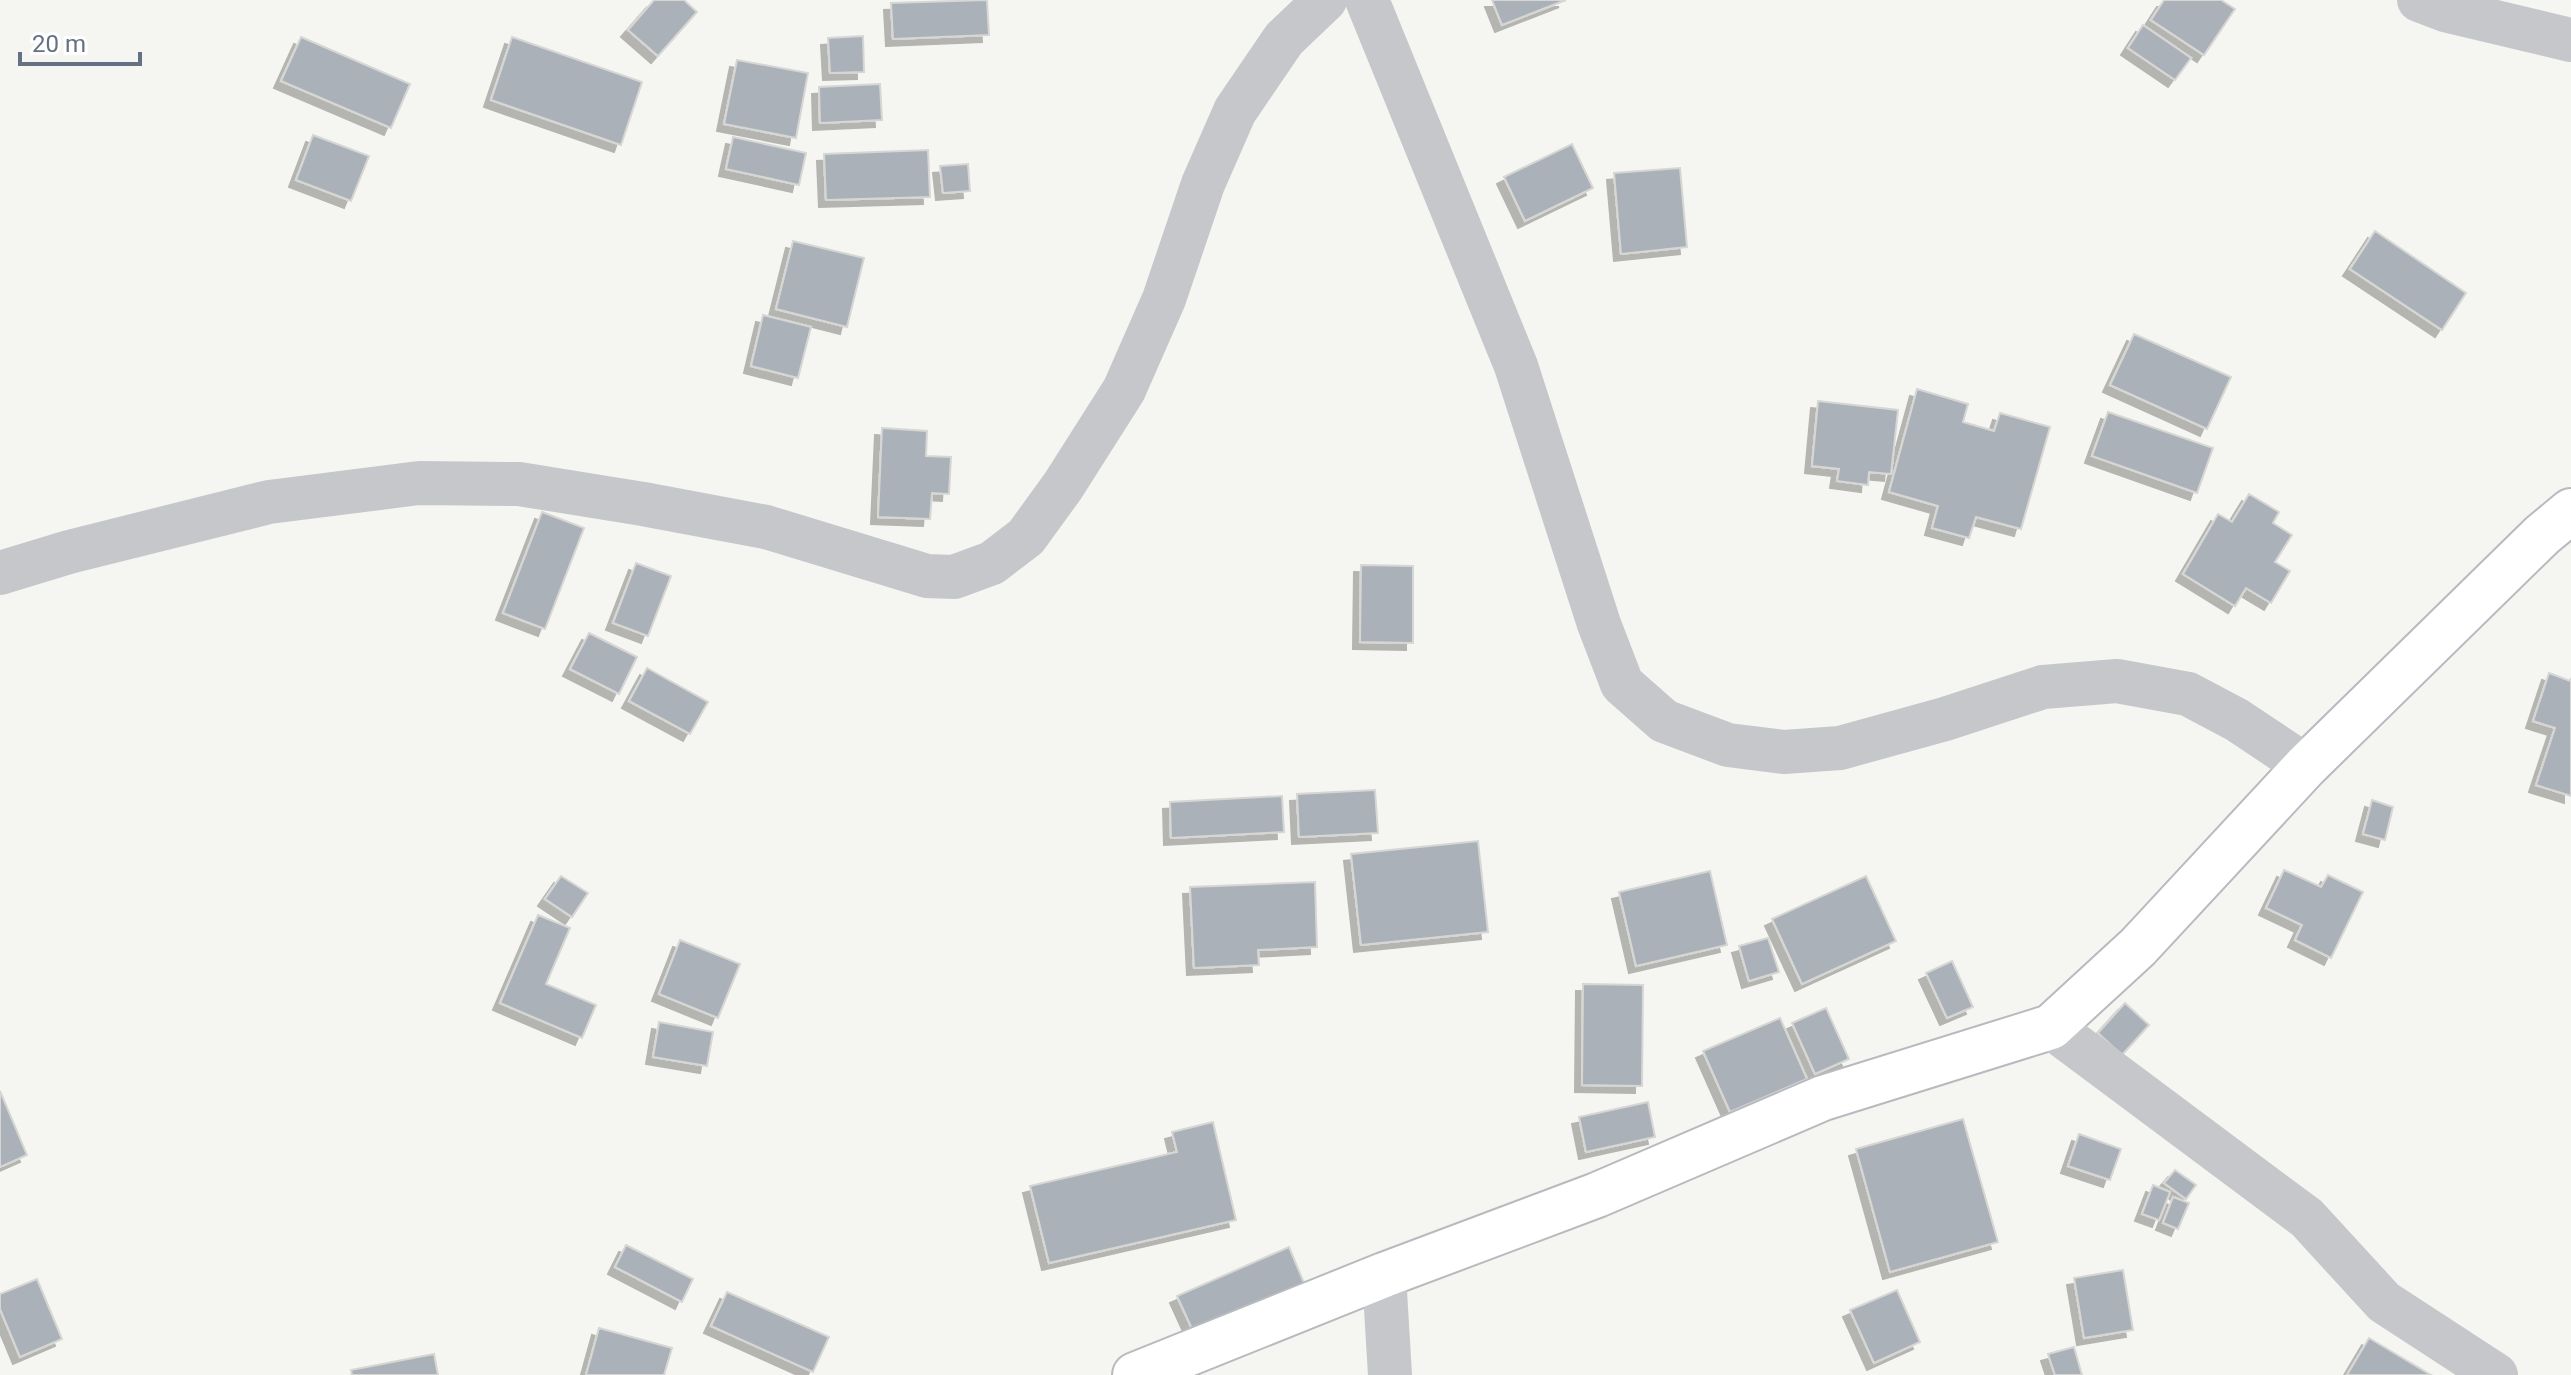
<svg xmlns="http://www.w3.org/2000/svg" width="2571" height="1375" font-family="Roboto,sans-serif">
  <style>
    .building { fill: #abb1b8; stroke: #d6d6d4; stroke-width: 2; filter: url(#shadow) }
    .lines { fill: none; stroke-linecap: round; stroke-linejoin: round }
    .secondary-casing { stroke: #b7babf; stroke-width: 48 }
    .street { stroke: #c5c7cb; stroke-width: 44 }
    .secondary { stroke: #fff; stroke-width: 44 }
  </style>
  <defs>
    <filter id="shadow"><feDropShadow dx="-7" dy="7" stdDeviation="0" flood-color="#0004"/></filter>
  </defs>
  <rect width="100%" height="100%" fill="#f5f5f1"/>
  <g class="building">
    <path d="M654,0H684L697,12L658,56L628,30Z"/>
    <path d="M987,0L989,35L893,39L891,3Z"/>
    <path d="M1492,0H1566L1502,25Z"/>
    <path d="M2164,0H2221L2235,9L2204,55L2151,20Z"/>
    <path d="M2143,25L2191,58L2175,80L2128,48Z"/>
    <path d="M863,36L864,72L830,73L828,38Z"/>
    <path d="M301,37L410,84L391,128L281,81Z"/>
    <path d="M512,37L642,82L621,145L491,100Z"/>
    <path d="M737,60L808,73L796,138L724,124Z"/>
    <path d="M880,84L882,120L820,123L819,87Z"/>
    <path d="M313,135L369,156L351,201L296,180Z"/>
    <path d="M733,137L806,153L799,185L726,169Z"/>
    <path d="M1572,144L1593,188L1525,221L1504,177Z"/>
    <path d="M928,150L930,197L826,200L824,154Z"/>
    <path d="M968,164L970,191L943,193L940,166Z"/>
    <path d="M1680,168L1687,247L1621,254L1614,173Z"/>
    <path d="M2375,231L2466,293L2442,330L2350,269Z"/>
    <path d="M793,241L864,258L847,327L776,309Z"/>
    <path d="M763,315L811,327L798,378L751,366Z"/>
    <path d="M2134,334L2231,377L2207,429L2110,385Z"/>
    <path d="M1917,389L1968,404L1963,422L1994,431L2000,413L2050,427L2021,529L1976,517L1969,538L1932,528L1938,506L1889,492Z"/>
    <path d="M1818,401L1898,410L1891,474L1869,472L1868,485L1837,481L1839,469L1812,466Z"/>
    <path d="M2108,412L2213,448L2197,493L2092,456Z"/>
    <path d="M882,428L927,431L926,456L951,457L949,494L932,493L930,519L878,517Z"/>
    <path d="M2249,494L2279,512L2273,523L2292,535L2275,562L2290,571L2271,603L2246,588L2235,606L2183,574L2218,514L2232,522Z"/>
    <path d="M542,512L584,528L545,629L503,613Z"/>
    <path d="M636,563L671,576L648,636L613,623Z"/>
    <path d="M1361,565L1413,566V643L1360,642Z"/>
    <path d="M589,633L637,657L619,694L570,669Z"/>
    <path d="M647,668L708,702L690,734L629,701Z"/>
    <path d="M2549,673L2570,681L2571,678V796L2536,785L2555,728L2533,721Z"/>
    <path d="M1375,790L1378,833L1299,837L1297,794Z"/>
    <path d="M1282,796L1284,832L1171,838L1170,802Z"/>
    <path d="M2372,800L2393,807L2385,840L2363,834Z"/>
    <path d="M1478,841L1488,932L1361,945L1351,854Z"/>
    <path d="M2284,870L2321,887L2328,875L2363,892L2331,958L2295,940L2302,925L2266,908Z"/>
    <path d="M1710,871L1727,945L1636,966L1619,892Z"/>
    <path d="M561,876L588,893L572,917L545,899Z"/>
    <path d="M1866,876L1896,941L1802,984L1772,919Z"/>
    <path d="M1315,882L1317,947L1258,950L1259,965L1194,968L1190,887Z"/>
    <path d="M538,915L570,928L546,984L596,1005L582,1038L500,1003Z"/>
    <path d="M1768,938L1779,972L1749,981L1739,946Z"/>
    <path d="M680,940L740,964L718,1018L659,994Z"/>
    <path d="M1952,961L1973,1007L1947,1018L1926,973Z"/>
    <path d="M1583,984L1643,985L1642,1086L1582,1085Z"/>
    <path d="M2125,1003L2149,1025L2122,1055L2098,1033Z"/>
    <path d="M1826,1008L1849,1059L1815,1074L1792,1023Z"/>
    <path d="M1780,1018L1807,1079L1730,1112L1703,1051Z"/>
    <path d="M659,1022L713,1032L707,1066L653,1057Z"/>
    <path d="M0,1091L27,1155L0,1167Z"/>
    <path d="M1648,1102L1655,1137L1586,1152L1579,1117Z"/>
    <path d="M1963,1119L1998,1242L1890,1272L1856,1149Z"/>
    <path d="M1213,1122L1236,1220L1049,1263L1030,1186L1177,1152L1172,1132Z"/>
    <path d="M2079,1134L2121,1149L2110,1180L2068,1166Z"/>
    <path d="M2175,1170L2196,1185L2186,1199L2164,1183Z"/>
    <path d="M2153,1185L2170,1192L2159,1220L2142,1214Z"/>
    <path d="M2173,1197L2189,1203L2178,1229L2163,1223Z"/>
    <path d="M626,1245L693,1279L682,1302L615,1267Z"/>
    <path d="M1289,1247L1304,1283L1193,1331L1177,1296Z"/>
    <path d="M2123,1270L2133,1330L2084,1338L2074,1278Z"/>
    <path d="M37,1279L62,1339L20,1357L0,1309V1294Z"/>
    <path d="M1897,1290L1920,1342L1874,1363L1850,1310Z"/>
    <path d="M727,1292L829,1337L813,1372L711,1326Z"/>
    <path d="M599,1328L672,1348L664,1375H586Z"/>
    <path d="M2369,1338L2431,1375H2347Z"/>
    <path d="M2074,1347L2082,1375H2055L2048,1354Z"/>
    <path d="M434,1354L438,1375H352L351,1370Z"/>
  </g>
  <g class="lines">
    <g class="secondary-casing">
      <path id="secondary" d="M1135,1375L1384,1275L1597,1195L1823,1098L2051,1027L2138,947L2306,766L2542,535L2571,511"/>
    </g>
    <g class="street">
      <path d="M1367,0L1516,366L1599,624L1622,684L1664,721L1728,745L1784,752L1840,748L1945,719L2043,687L2117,681L2188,694L2237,720L2306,766"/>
      <path d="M2419,0L2445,10L2571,40"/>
      <path d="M0,573L69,552L269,502L419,483L519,484L643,504L766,527L927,576L954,577L992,563L1026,537L1063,486L1124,390L1164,299L1203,184L1235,111L1284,39L1325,0"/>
      <path d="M2051,1027L2307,1218L2384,1302L2496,1375"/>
      <path d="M1384,1275L1390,1375"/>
    </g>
    <use href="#secondary" class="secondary"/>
  </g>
  <path d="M20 52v12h120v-12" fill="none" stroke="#647183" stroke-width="4"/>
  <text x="32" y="52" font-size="24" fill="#647183" stroke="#ffffff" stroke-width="6" paint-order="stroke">20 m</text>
</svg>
